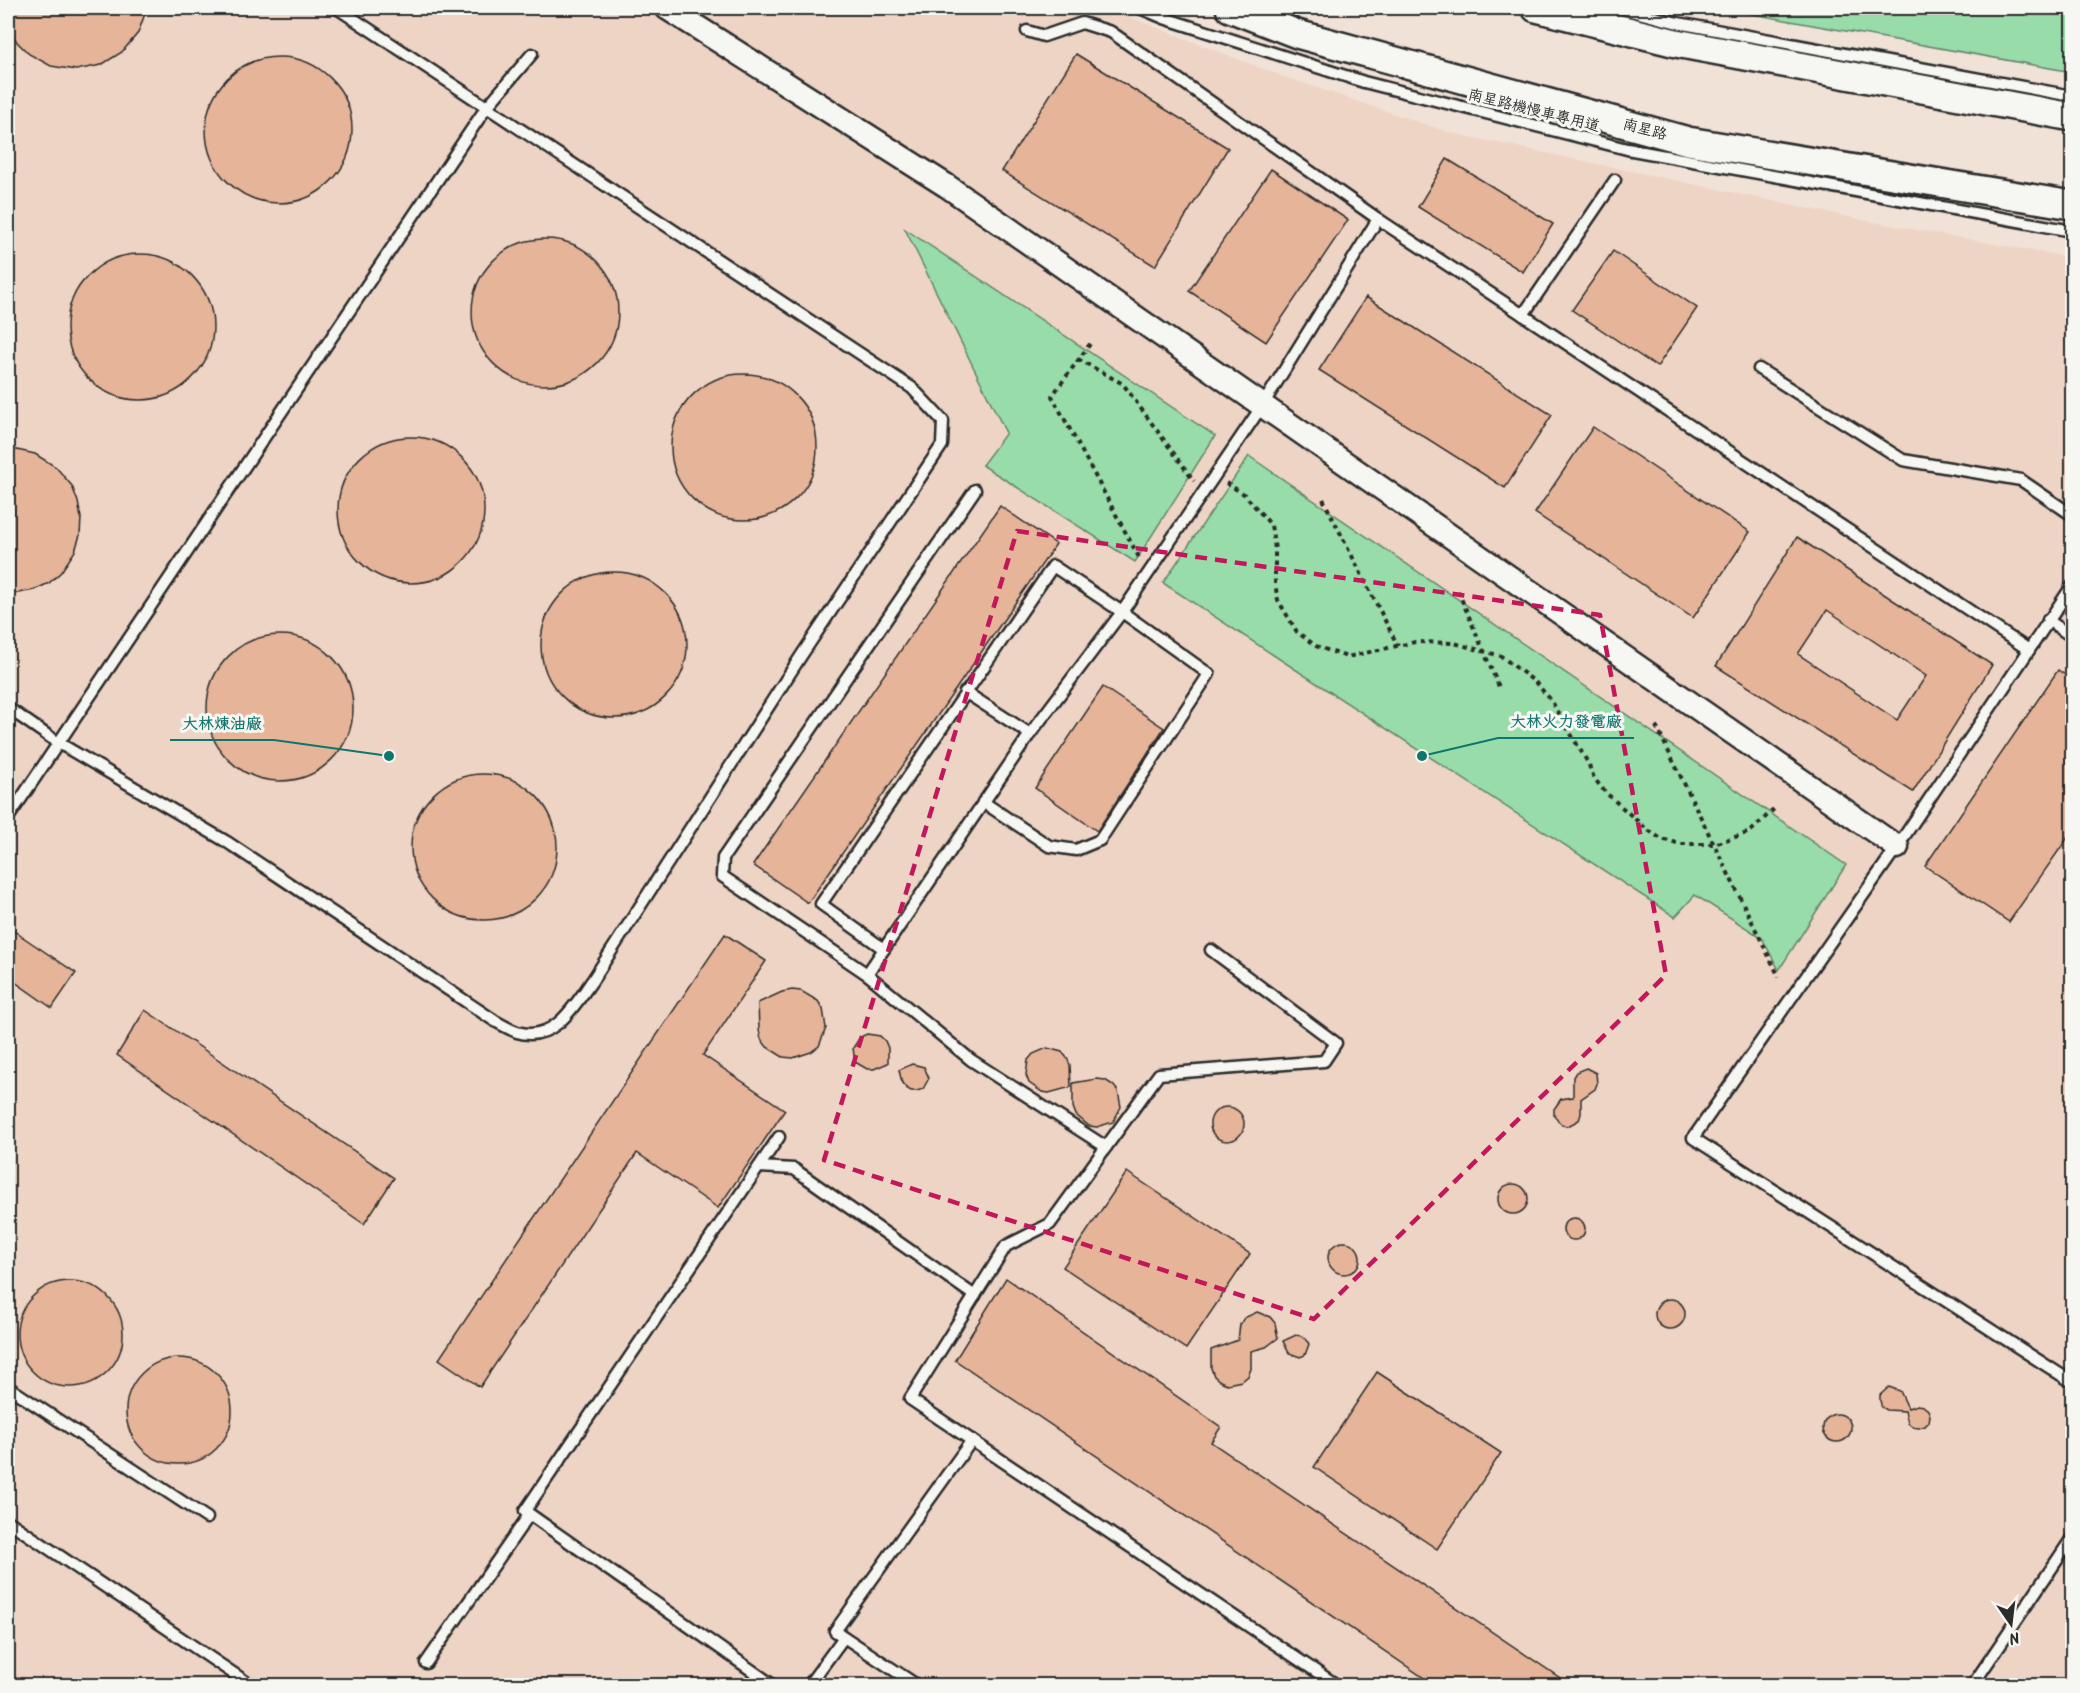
<svg xmlns="http://www.w3.org/2000/svg" width="2080" height="1693" font-family="Kalam,'LXGW WenKai TC',sans-serif">
  <style>
    .built { fill: #eed4c4 }
    .green { fill: #98dca9; stroke: #62846a; stroke-width: 1.5 }
    .building { fill: #e6b498; stroke: #2b2b2b; stroke-width: 1.5; fill-rule: evenodd }
    .lines { fill: none; stroke-linecap: round; stroke-linejoin: round }
    .service-casing { stroke: #2b2b2b; stroke-width: 15 }
    .minor-casing { stroke: #2b2b2b; stroke-width: 27 }
    .tertiary-casing { stroke: #2b2b2b; stroke-width: 32 }
    .path { stroke: #2b2b2b; stroke-width: 4; stroke-dasharray: 4.5 4.5; stroke-linecap: butt }
    .service { stroke: #f6f6f2; stroke-width: 10 }
    .minor { stroke: #f6f6f2; stroke-width: 22 }
    .tertiary { stroke: #f6f6f2; stroke-width: 27 }
    .marked { fill: none; stroke: #c2185b; stroke-width: 4.5; stroke-dasharray: 12 8; stroke-linejoin: round }
    .labels { text-anchor: middle; stroke-width: 6; stroke-linejoin: round; paint-order: stroke }
    .street-label { font-size: 15px; fill: #2b2b2b; stroke: #f6f6f2 }
    .leader { fill: none; stroke: #0f766e; stroke-width: 2 }
    .callout-dot { fill: #0f766e; stroke: #f6f6f2; stroke-width: 2 }
    .callout-label { font-size: 16px; text-anchor: middle; font-weight: bold; fill: #0f766e; stroke: #f6f6f2; stroke-width: 6; stroke-linejoin: round; paint-order: stroke }
  </style>
  <rect width="100%" height="100%" fill="#f1e2d7"/>
  <filter id="ink" filterUnits="userSpaceOnUse"><feTurbulence type="fractalNoise" baseFrequency=".0167" numOctaves="2"/><feDisplacementMap in="SourceGraphic" scale="12" xChannelSelector="R" yChannelSelector="G"/><feConvolveMatrix kernelMatrix="1 2 1 2 8 2 1 2 1" color-interpolation-filters="sRGB"/></filter>
  <g filter="url(#ink)">
    <path class="built" d="M8,8H1106L1279,75L1451,133L1868,221L2072,258V1685L8,1686Z"/>
    <g class="green">
      <path d="M1719,8H2050L2072,11V72Z"/>
      <path d="M905,229L1215,436L1135,562L982,465L1006,433Z"/>
      <path d="M1249,456L1846,865L1779,970L1762,938L1695,895L1675,917L1163,583Z"/>
    </g>
    <g class="building">
      <path d="M8,8H147L138,33L122,52L101,65L76,70L51,66L29,54L17,42L8,27Z"/>
      <path d="M1076,54L1228,148L1155,266L1002,171Z"/>
      <circle cx="279" cy="130" r="73"/>
      <path d="M1447,159L1553,224L1523,272L1418,207Z"/>
      <path d="M1271,169L1348,220L1266,342L1189,291Z"/>
      <circle cx="545" cy="312" r="73"/>
      <path d="M1613,251L1697,308L1657,367L1572,310Z"/>
      <circle cx="140" cy="327" r="73"/>
      <path d="M1366,297L1552,415L1505,488L1319,370Z"/>
      <circle cx="744" cy="447" r="73"/>
      <path d="M1593,427L1750,532L1693,618L1535,513Z"/>
      <circle cx="411" cy="510" r="73"/>
      <path d="M8,448L35,454L56,467L72,486L78,502L81,518L80,535L75,551L61,572L49,583L34,590L8,595Z"/>
      <path d="M1000,506L1056,544L808,903L753,865Z"/>
      <path d="M1797,537L1992,665L1913,792L1716,666ZM1827,610L1926,676L1897,720L1798,654Z"/>
      <circle cx="614" cy="645" r="73"/>
      <circle cx="280" cy="708" r="73"/>
      <path d="M2058,670L2073,680V830L2009,922L1925,866Z"/>
      <path d="M1103,687L1164,728L1097,831L1035,788Z"/>
      <circle cx="484" cy="847" r="73"/>
      <path d="M8,927L76,973L52,1008L8,977Z"/>
      <path d="M725,934L766,961L703,1055L785,1110L718,1208L637,1153L480,1387L439,1359Z"/>
      <path d="M792,990L801,991L818,1001L823,1009L826,1028L819,1046L811,1052L793,1058L783,1057L767,1047L761,1039L759,1030L758,1003L782,992Z"/>
      <path d="M145,1010L394,1178L364,1224L117,1055Z"/>
      <path d="M867,1034L880,1036L885,1041L888,1048V1063L874,1069H867L855,1062L853,1048L860,1037Z"/>
      <path d="M1047,1048L1062,1052L1067,1058L1070,1065L1071,1087L1049,1093L1042,1092L1029,1083L1026,1075L1028,1060L1033,1054Z"/>
      <path d="M912,1064L924,1067L929,1078L923,1089L917,1091H911L906,1088L902,1083L899,1070Z"/>
      <path d="M1586,1068L1596,1073L1597,1084L1595,1089L1581,1099V1114L1579,1120L1568,1126L1562,1125L1554,1116V1109L1561,1099L1573,1097V1077L1576,1072Z"/>
      <path d="M1097,1079L1105,1080L1113,1085L1118,1091L1121,1107L1113,1122L1097,1127L1089,1126L1076,1115L1073,1107V1083Z"/>
      <circle cx="1227" cy="1124" r="17"/>
      <path d="M1127,1172L1250,1254L1186,1349L1063,1267Z"/>
      <circle cx="1513" cy="1199" r="15"/>
      <circle cx="1574" cy="1229" r="11"/>
      <circle cx="1344" cy="1258" r="16"/>
      <path d="M1006,1278L1221,1427L1211,1442L1572,1686H1436L955,1360Z"/>
      <circle cx="70" cy="1334" r="53"/>
      <circle cx="1670" cy="1314" r="15"/>
      <path d="M1257,1312L1270,1317L1275,1323L1278,1338L1266,1347L1251,1351V1369L1248,1376L1242,1381L1227,1384L1220,1381L1214,1376L1211,1368V1350L1238,1340L1240,1324L1244,1318Z"/>
      <path d="M1296,1335L1301,1336L1306,1339L1309,1344L1305,1355L1300,1357L1289,1353L1283,1341Z"/>
      <circle cx="179" cy="1411" r="53"/>
      <path d="M1377,1372L1501,1453L1437,1549L1314,1467Z"/>
      <path d="M1889,1387L1900,1391L1908,1408L1917,1405L1923,1406L1928,1410L1930,1415L1929,1422L1925,1426L1919,1428L1913,1427L1908,1423L1905,1411L1887,1410L1882,1407L1880,1401V1395Z"/>
      <circle cx="1837" cy="1428" r="14"/>
    </g>
    <g class="lines">
      <g class="service-casing">
        <g id="service">
          <path d="M1140,8L1164,18L1364,82L1627,149L2072,231"/>
          <path d="M1619,8L1678,23L2072,96"/>
          <path d="M1027,31L1044,36L1082,23L1111,32L1378,219L2029,650"/>
          <path d="M1523,315L1615,180"/>
          <path d="M1759,369L1903,460L2021,480L2072,515"/>
          <path d="M975,490L723,858L722,876L867,974L971,1060L1106,1147"/>
          <path d="M2072,586L1897,847L1693,1138L2072,1382"/>
          <path d="M2048,620L2072,637"/>
          <path d="M965,692L1030,734"/>
          <path d="M8,708L57,742L227,842L495,1021C502,1025 509,1029 517,1032C554,1043 574,1006 592,981L801,656L942,445L943,421L912,388L337,8"/>
          <path d="M8,818L486,108L532,54"/>
          <path d="M884,949L821,904L1053,566L1122,612L1209,674L1100,840L1076,850L1049,846L983,802"/>
          <path d="M1211,950L1336,1043L1324,1061L1159,1074L1050,1224L1006,1246L910,1399L1338,1686"/>
          <path d="M867,974L1030,734L1122,612L1262,406L1378,219"/>
          <path d="M759,1167L794,1169L975,1296"/>
          <path d="M8,1387L207,1518"/>
          <path d="M8,1521L252,1686"/>
          <path d="M426,1663L529,1515"/>
          <path d="M774,1686L525,1511L779,1137"/>
          <path d="M808,1686L844,1637"/>
          <path d="M918,1686L835,1631L972,1440"/>
          <path d="M1972,1686L2072,1538"/>
        </g>
      </g>
      <g class="minor-casing">
        <path id="minor" d="M667,8L947,186L1897,847"/>
      </g>
      <g class="tertiary-casing">
        <g id="tertiary">
          <path d="M1230,8L1297,34L1688,141L2072,205"/>
          <path d="M1536,8L1676,43L2072,117"/>
        </g>
      </g>
      <g class="path">
        <path d="M1090,344L1052,396L1141,561"/>
        <path d="M1078,359L1123,384L1194,481"/>
        <path d="M1226,483L1244,494L1271,525L1275,549V584L1278,600L1297,632L1316,646L1347,657L1415,642L1454,643L1501,656L1535,682L1551,700L1588,763L1594,778L1605,792L1644,827L1661,839L1681,844H1714L1750,832L1775,808"/>
        <path d="M1323,499L1398,646"/>
        <path d="M1458,591L1499,687"/>
        <path d="M1656,726L1779,977"/>
      </g>
      <use href="#service" class="service"/>
      <use href="#minor" class="minor"/>
      <use href="#tertiary" class="tertiary"/>
    </g>
  </g>
  <path class="marked" d="M1017,531L1600,615L1666,975L1314,1319L824,1160Z"/>
  <g class="labels">
    <g class="street-label">
      <text transform="translate(1534 110) rotate(14)" y="5">南星路機慢車專用道</text>
      <text transform="translate(1645 129) rotate(15)" y="5">南星路</text>
    </g>
  </g>
  <path class="leader" d="M1422 756L1498 738H1634M389 756L274 740H170"/>
  <g class="callout-dot">
    <circle cx="1422" cy="756" r="6"/>
    <circle cx="389" cy="756" r="6"/>
  </g>
  <g class="callout-label">
    <text x="1566" y="727">大林火力發電廠</text>
    <text x="222" y="729">大林煉油廠</text>
  </g>
  <rect width="2080" height="1693" fill="none" stroke="#f6f6f2" stroke-width="30"/>
  <rect x="15" y="15" width="2050" height="1663" fill="none" stroke="#2b2b2b" stroke-width="2" filter="url(#ink)"/>
  <g transform="translate(2011 1624) rotate(166)" stroke="#f6f6f2" stroke-width="4.5" paint-order="stroke">
  <path d="M0-4.5L10 22L0 15L-10 22Z" fill="#2b2b2b"/>
  <text y="-9" font-size="16" font-weight="bold" text-anchor="middle" fill="#2b2b2b">N</text>
  </g>
</svg>
